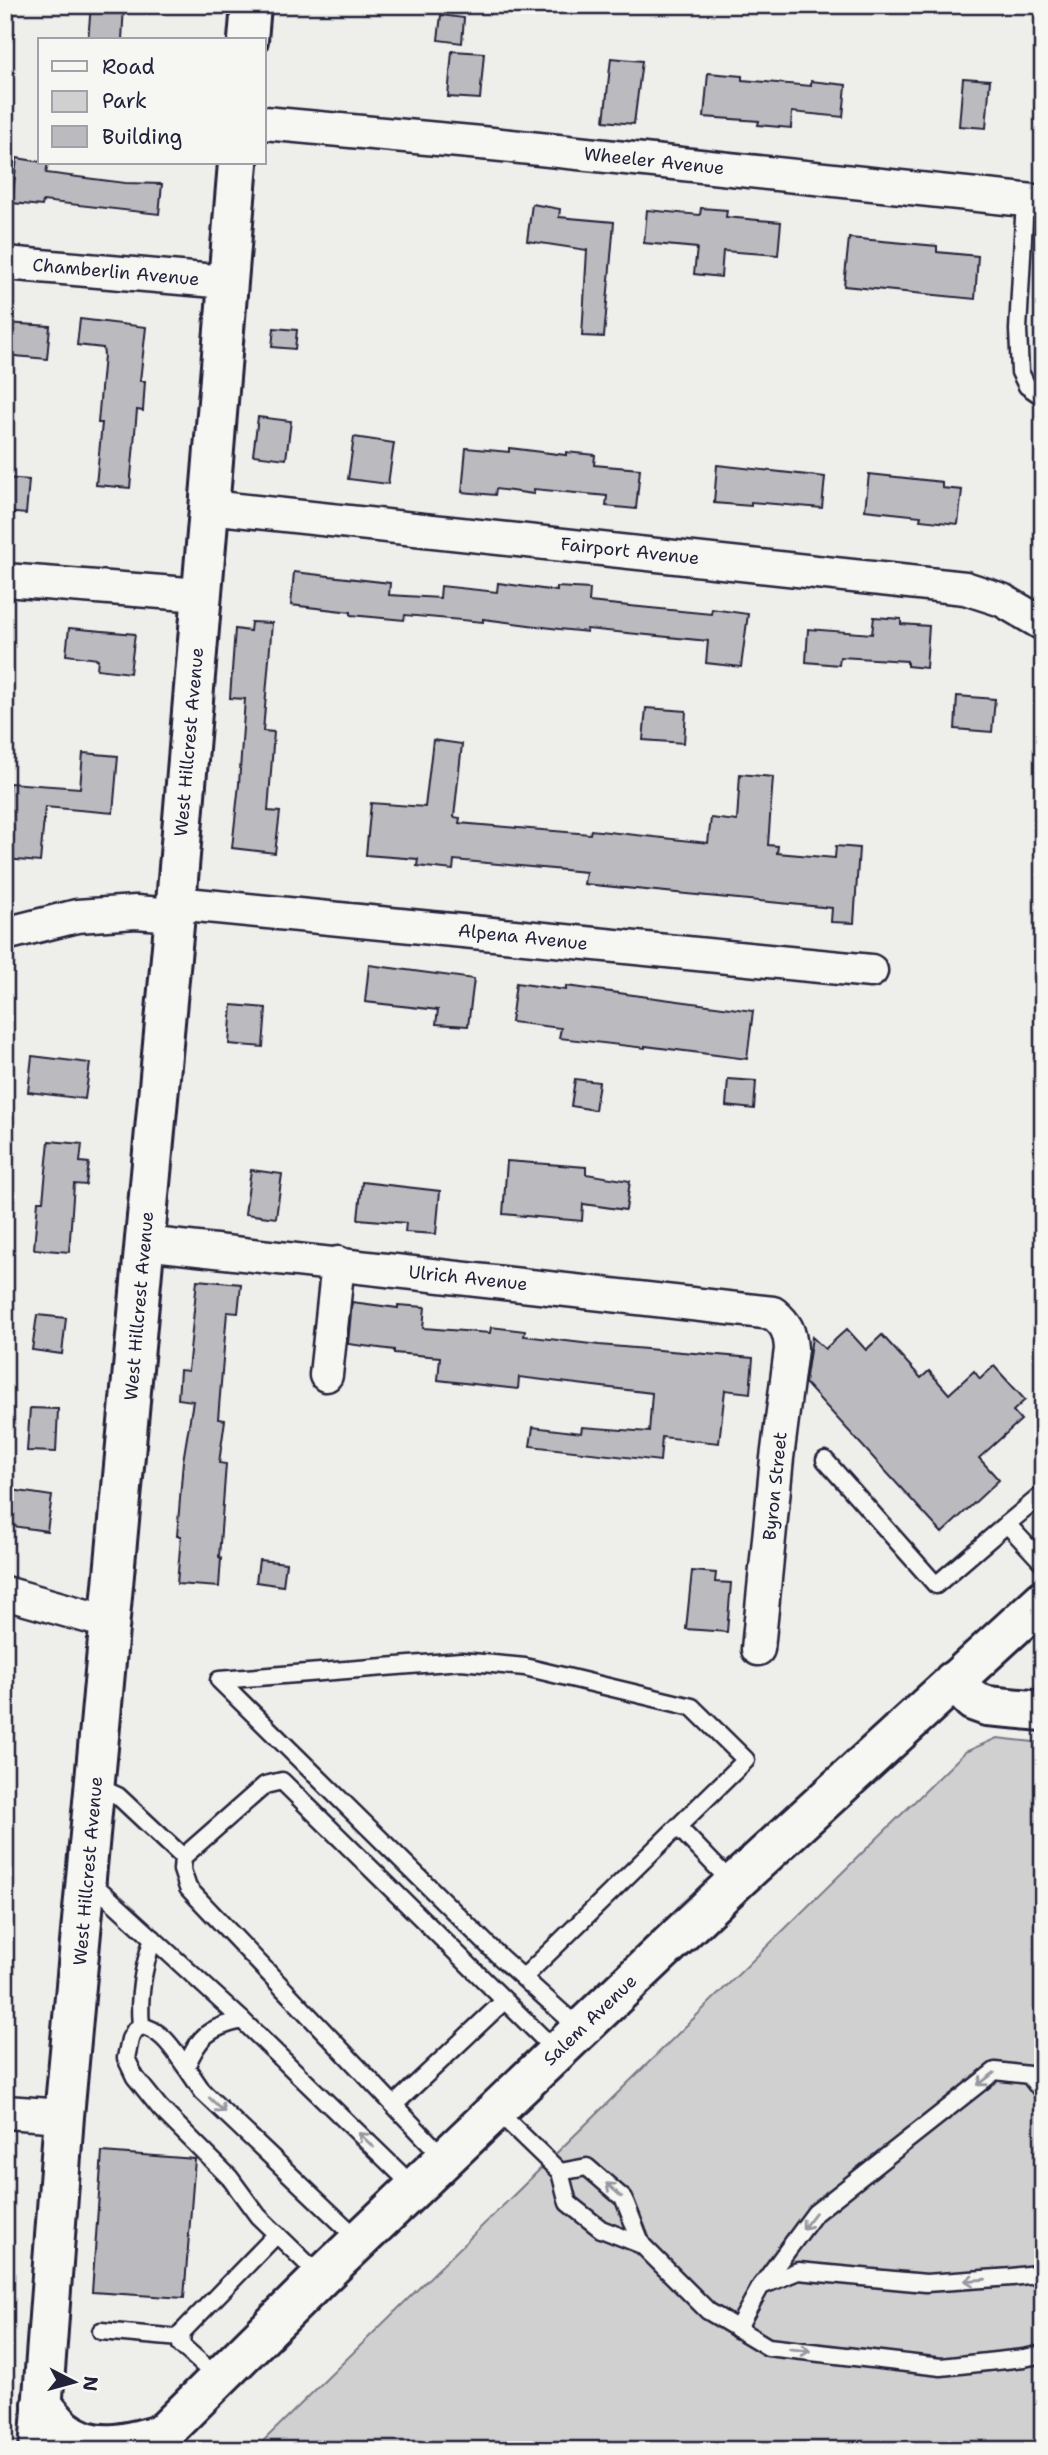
<svg xmlns="http://www.w3.org/2000/svg" width="1048" height="2455" font-family="'Shantell Sans',sans-serif">
  <style>
    .green { fill: #d0d0d1; stroke: #797986; stroke-width: 2 }
    .building { fill: #bbbbbf; stroke: #22223b; stroke-width: 2 }
    .lines { fill: none; stroke-linecap: round; stroke-linejoin: round }
    .service-casing { stroke: #22223b; stroke-width: 21 }
    .minor-casing { stroke: #22223b; stroke-width: 37 }
    .tertiary-casing { stroke: #22223b; stroke-width: 44 }
    .primary-casing { stroke: #22223b; stroke-width: 44 }
    .service { stroke: #f6f6f2; stroke-width: 16 }
    .minor { stroke: #f6f6f2; stroke-width: 32 }
    .tertiary { stroke: #f6f6f2; stroke-width: 38 }
    .primary { stroke: #f6f6f2; stroke-width: 38 }
    .oneway { stroke: #9797a0 }
    .labels { text-anchor: middle; stroke-width: 5; stroke-linejoin: round; paint-order: stroke }
    .street-label { font-size: 18px; fill: #22223b; stroke: #f6f6f2 }
  </style>
  <rect width="100%" height="100%" fill="#eeeeeb"/>
  <filter id="ink" filterUnits="userSpaceOnUse"><feTurbulence type="fractalNoise" baseFrequency=".0143" numOctaves="2"/><feDisplacementMap in="SourceGraphic" scale="14" xChannelSelector="R" yChannelSelector="G"/><feConvolveMatrix kernelMatrix="1 2 1 2 8 2 1 2 1" color-interpolation-filters="sRGB"/></filter>
  <g filter="url(#ink)">
    <path class="green" d="M997,1738L1043,1743V2450H254L965,1752Z"/>
    <g class="building">
      <path d="M91,5H124L122,40H88Z"/>
      <path d="M441,15L464,18L462,43L438,40Z"/>
      <path d="M452,51L484,53L480,99L448,97Z"/>
      <path d="M611,58L642,61L634,124L604,121Z"/>
      <path d="M708,73L742,76V80L811,86V81L846,85L843,117L792,112L791,128L758,125L759,121L704,117Z"/>
      <path d="M963,78L990,80L986,128L959,126Z"/>
      <path d="M17,158L48,163L46,173L125,183L162,184L159,214L43,201L42,206L12,203Z"/>
      <path d="M532,204L560,209L559,217L614,222L604,337L582,336L587,250L527,241Z"/>
      <path d="M701,208L727,210L726,217L781,222L778,255L723,251L721,277L694,274L697,248L644,243L647,210L700,215Z"/>
      <path d="M849,238L937,246V252L978,256L975,299L844,286Z"/>
      <path d="M80,319L146,327L140,381H145L143,411L137,410L130,488L96,485L102,423H98L104,355L103,348L77,345Z"/>
      <path d="M6,323L50,326L47,359L5,355Z"/>
      <path d="M274,328L297,330L295,349L272,347Z"/>
      <path d="M258,417L291,421L286,459L253,455Z"/>
      <path d="M354,437L394,443L388,484L348,479Z"/>
      <path d="M466,448L509,452V448L566,455V452L595,455L594,465L640,469L636,509L606,506L607,496L534,489V494L496,489L495,495L462,492Z"/>
      <path d="M717,465L825,477L822,508L751,502V506L714,503Z"/>
      <path d="M869,474L942,482V488L962,490L958,524L920,520L921,516L865,510Z"/>
      <path d="M5,478L29,480L26,514L5,512Z"/>
      <path d="M294,572L390,583L389,595L440,598L441,586L497,592L498,583L557,591V587L590,589L589,602L711,614L712,609L748,614L741,667L706,663L708,641L587,629V632L559,629L483,619V622L405,615L404,620L351,615V612L291,605Z"/>
      <path d="M874,617L901,619V624L929,626L926,668L907,666V661L840,657L839,665L806,662L808,629L872,634Z"/>
      <path d="M251,622L272,623L263,731L274,732L268,811L280,812L275,853L232,848L239,784L245,699L230,698L235,629L250,631Z"/>
      <path d="M69,628L135,634L130,673L97,669L98,659L66,655Z"/>
      <path d="M957,696L995,699L992,732L955,729Z"/>
      <path d="M646,708L686,711L684,743L643,740Z"/>
      <path d="M433,740L462,744L454,817L460,818L459,823L590,834L591,830L708,843L711,818L737,821L740,774L773,777L768,845L778,846L777,853L835,858L836,846L859,848L854,923L831,922L832,908L584,884L586,872L454,860L453,870L417,866L418,859L366,855L371,803L425,807Z"/>
      <path d="M83,753L118,756L113,813L45,807L40,862L5,859L9,783L80,788Z"/>
      <path d="M369,965L474,979L468,1026L436,1024L438,1010L365,1002Z"/>
      <path d="M516,983L566,990V986L753,1011L747,1059L645,1046V1048L559,1038L561,1028L511,1022Z"/>
      <path d="M232,1005L266,1008L263,1047L229,1044Z"/>
      <path d="M32,1056L90,1063L85,1099L28,1092Z"/>
      <path d="M575,1079L599,1082L595,1110L571,1106Z"/>
      <path d="M728,1079L756,1081L754,1109L726,1106Z"/>
      <path d="M49,1141L82,1144L80,1162L89,1163L86,1185L74,1184L69,1252L34,1249L38,1201H43Z"/>
      <path d="M507,1161L586,1167V1174L630,1181L626,1210L583,1204L582,1221L503,1214Z"/>
      <path d="M251,1170L282,1174L276,1218L245,1214Z"/>
      <path d="M362,1182L440,1191L436,1234L405,1232L406,1223L358,1219Z"/>
      <path d="M197,1280L241,1284L238,1313L227,1312L218,1419L225,1420L219,1463L226,1464L219,1557L221,1558L219,1587L177,1584L181,1536H177L183,1461L193,1401L178,1399L180,1370L188,1371Z"/>
      <path d="M352,1302L398,1308V1305L425,1307L423,1328L490,1333L491,1327L525,1331L524,1336L599,1345L753,1358L750,1393L725,1390L719,1443L662,1437L660,1461L530,1446L533,1427L581,1433L582,1427L649,1432L652,1393L519,1377L518,1389L438,1380L440,1357L394,1353V1350L348,1344Z"/>
      <path d="M37,1315L66,1318L62,1354L32,1350Z"/>
      <path d="M847,1329L866,1350L882,1335L921,1378L929,1371L949,1394L974,1371L980,1379L994,1366L1025,1400L1013,1411L1021,1420L979,1458L999,1480L942,1533L805,1383L812,1337L825,1349Z"/>
      <path d="M30,1408L58,1409L56,1452L27,1451Z"/>
      <path d="M5,1489L52,1496L47,1531L5,1525Z"/>
      <path d="M259,1560L286,1563L283,1586L256,1582Z"/>
      <path d="M692,1571L716,1573L715,1582L731,1583L727,1632L686,1629Z"/>
      <path d="M102,2152L195,2159L184,2298L92,2292Z"/>
    </g>
    <g class="lines">
      <g class="service-casing">
        <g id="service">
          <path d="M1025,200L1018,330L1020,372L1027,386L1043,397"/>
          <path d="M825,1460L936,1585L1007,1524L1043,1563"/>
          <path d="M1007,1524L1043,1494"/>
          <path d="M96,1786L118,1796L183,1857"/>
          <path d="M678,1827L733,1884"/>
          <path d="M89,1880L242,2020"/>
          <path d="M523,1978L746,1760L692,1707L525,1667L461,1661L219,1680L500,1957L580,2029"/>
          <path d="M141,2026C138,1995 143,1969 153,1938"/>
          <path d="M186,2067C174,2051 163,2030 141,2026L135,2030L130,2039L126,2058L135,2077L160,2108L230,2178L258,2216L321,2277"/>
          <path d="M394,2105L504,2001"/>
          <path d="M496,2110L560,2172L568,2203L601,2229L642,2245L708,2311L768,2347L941,2367L1024,2358L1043,2354"/>
          <path d="M445,2159L188,1888L182,1870L183,1857L265,1785L282,1781L557,2052"/>
          <path d="M560,2172L587,2167L624,2199L642,2245"/>
          <path d="M359,2240L203,2092L186,2067C199,2036 208,2028 242,2020L415,2188"/>
          <path d="M761,2286L815,2213L995,2071L1029,2075L1043,2093"/>
          <path d="M737,2329L761,2286L798,2271L926,2283L1012,2277L1043,2273"/>
          <path d="M101,2331L180,2338"/>
          <path d="M218,2378L181,2345L182,2332L277,2234"/>
        </g>
      </g>
      <g class="minor-casing">
        <g id="minor">
          <path d="M264,123L492,144L1043,202"/>
          <path d="M5,263L227,282"/>
          <path d="M209,507L965,588L1002,600L1043,624"/>
          <path d="M5,580L201,595"/>
          <path d="M176,903L871,971"/>
          <path d="M5,934L77,916L136,912L175,915"/>
          <path d="M144,1243L773,1313C786,1324 790,1331 791,1349L777,1458L758,1649"/>
          <path d="M326,1375L338,1263"/>
          <path d="M5,1593L111,1623"/>
          <path d="M5,2112L64,2116"/>
        </g>
      </g>
      <g class="tertiary-casing">
        <g id="tertiary">
          <path d="M248,40L251,5"/>
          <path d="M953,1681L973,1701L987,1706L1043,1711"/>
          <path d="M39,2450L64,2116L176,903L238,163"/>
        </g>
      </g>
      <g class="primary-casing">
        <g id="primary">
          <path d="M42,2404C49,2412 56,2422 64,2429C94,2454 129,2443 163,2433"/>
          <path d="M146,2450L321,2277L733,1884L1043,1600"/>
        </g>
      </g>
      <use href="#service" class="service"/>
      <use href="#minor" class="minor"/>
      <use href="#tertiary" class="tertiary"/>
      <use href="#primary" class="primary"/>
    </g>
    <defs><path id="oneway-shaft" d="M-6 0H5M1.5-3L5.5 0L1.5 3" fill="none" stroke-width="1.6" stroke-linecap="round" stroke-linejoin="round" transform="scale(1.75)"/></defs>
    <g class="oneway">
      <use href="#oneway-shaft" transform="translate(986 2079) rotate(143)"/>
      <use href="#oneway-shaft" transform="translate(217 2105) rotate(43)"/>
      <use href="#oneway-shaft" transform="translate(366 2140) rotate(-136)"/>
      <use href="#oneway-shaft" transform="translate(614 2190) rotate(-139)"/>
      <use href="#oneway-shaft" transform="translate(809 2221) rotate(128)"/>
      <use href="#oneway-shaft" transform="translate(975 2280) rotate(176)"/>
      <use href="#oneway-shaft" transform="translate(800 2350) rotate(6)"/>
    </g>
  </g>
  <g class="labels">
    <g class="street-label">
      <text transform="translate(654 161) rotate(6)" y="6">Wheeler Avenue</text>
      <text transform="translate(116 272) rotate(5)" y="6">Chamberlin Avenue</text>
      <text transform="translate(630 551) rotate(6)" y="6">Fairport Avenue</text>
      <text transform="translate(189 742) rotate(-85)" y="6">West Hillcrest Avenue</text>
      <text transform="translate(523 937) rotate(6)" y="6">Alpena Avenue</text>
      <text transform="translate(468 1278) rotate(6)" y="6">Ulrich Avenue</text>
      <text transform="translate(139 1306) rotate(-85)" y="6">West Hillcrest Avenue</text>
      <text transform="translate(775 1486) rotate(-84)" y="6">Byron Street</text>
      <text transform="translate(88 1871) rotate(-85)" y="6">West Hillcrest Avenue</text>
      <text transform="translate(590 2020) rotate(-44)" y="6">Salem Avenue</text>
    </g>
  </g>
  <rect width="1048" height="2455" fill="none" stroke="#f6f6f2" stroke-width="28"/>
  <rect x="14" y="14" width="1020" height="2427" fill="none" stroke="#22223b" stroke-width="2.5" filter="url(#ink)"/>
  <rect x="38" y="38" width="228" height="126" fill="#f6f6f2" stroke="#a1a1a9" stroke-width="2"/>
  <rect x="52" y="61" width="35" height="10" fill="#f6f6f2" stroke="#a1a1a9" stroke-width="2"/>
  <text x="102" y="74" font-size="21" fill="#22223b">Road</text>
  <rect x="52" y="91" width="35" height="21" fill="#d0d0d1" stroke="#a1a1a9" stroke-width="2"/>
  <text x="102" y="108" font-size="21" fill="#22223b">Park</text>
  <rect x="52" y="126" width="35" height="21" fill="#bbbbbf" stroke="#a1a1a9" stroke-width="2"/>
  <text x="102" y="144" font-size="21" fill="#22223b">Building</text>
  <g transform="translate(74 2382) rotate(96)" stroke="#f6f6f2" stroke-width="5" paint-order="stroke">
  <path d="M0-5L12 26L0 18L-12 26Z" fill="#22223b"/>
  <text y="-10" font-size="19" font-weight="bold" text-anchor="middle" fill="#22223b">N</text>
  </g>
</svg>
